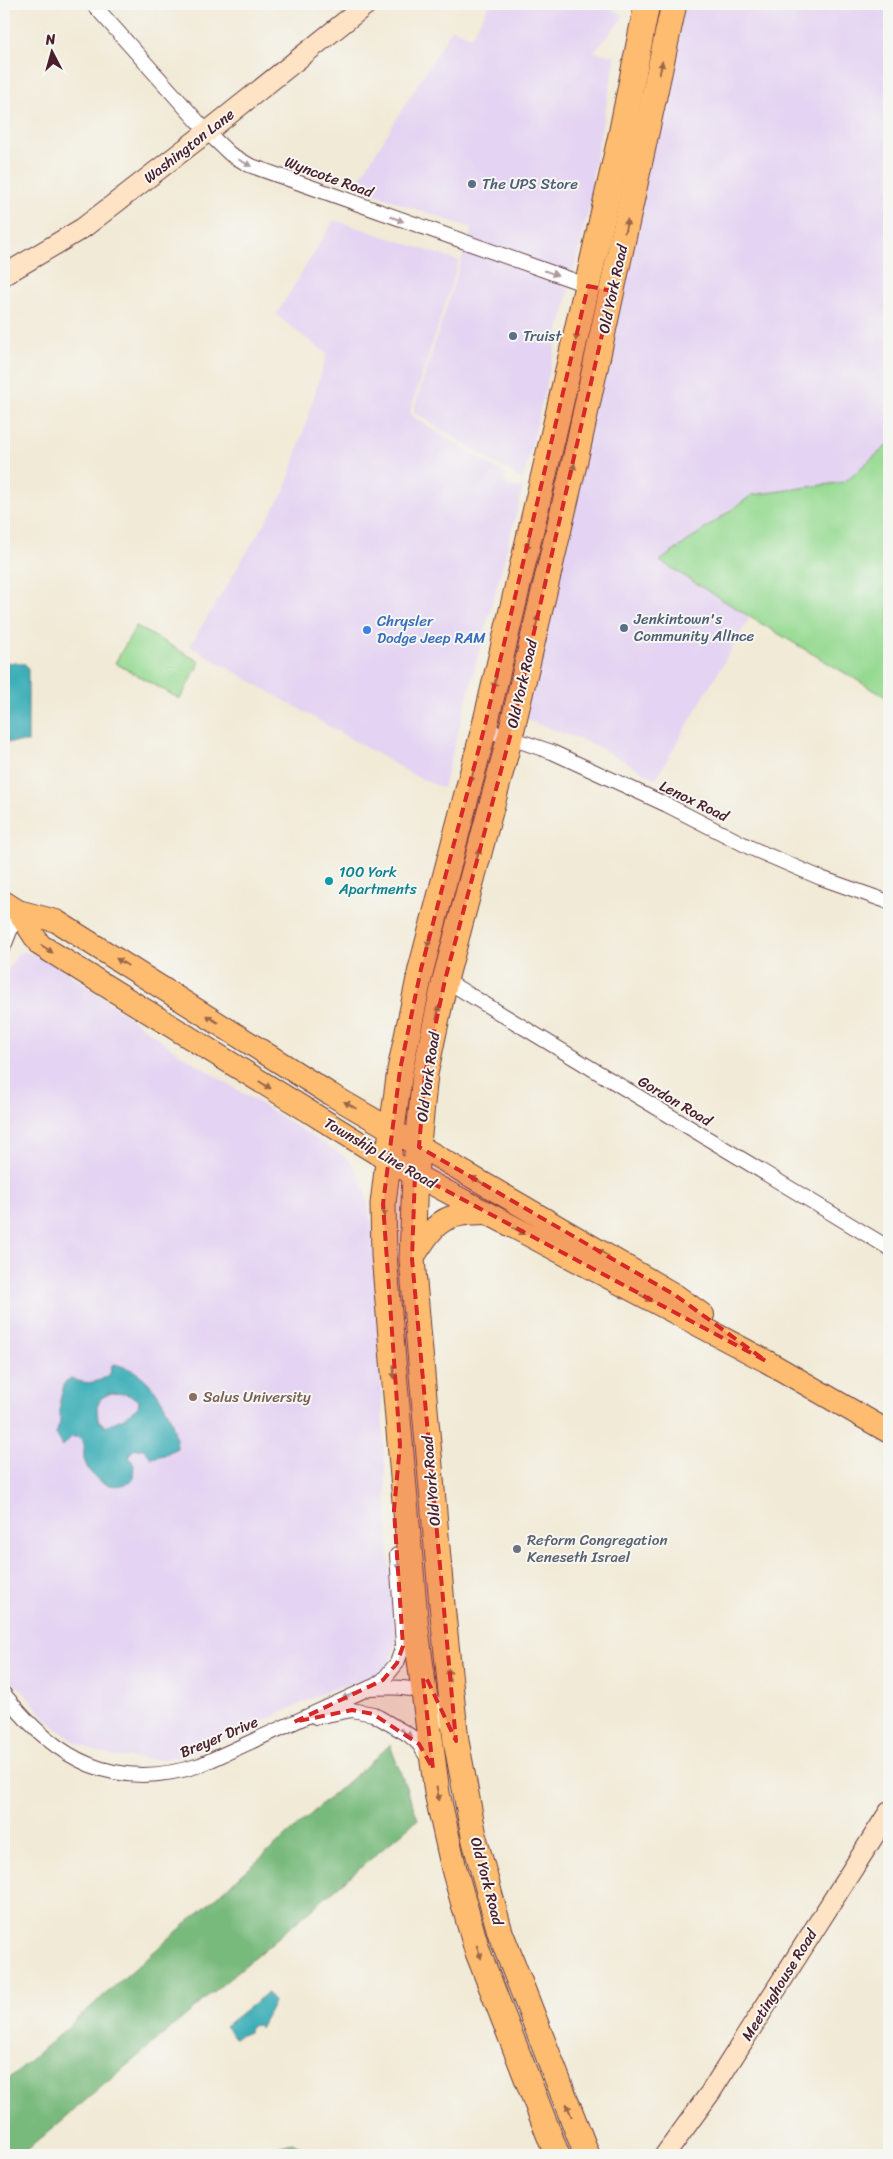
<svg xmlns="http://www.w3.org/2000/svg" width="893" height="2159" font-family="Sriracha,sans-serif">
  <style>
    .built { fill: #e4d3f2 }
    .green { fill: #96da92; stroke: #707c5e }
    .forest { fill: #78ba7c; stroke: #616c54 }
    .water { fill: #3eafb8; stroke: #446772; fill-rule: evenodd }
    .lines { fill: none; stroke-linecap: round; stroke-linejoin: round }
    .street-casing { stroke: #633d45; stroke-width: 16 }
    .secondary-casing { stroke: #633d45; stroke-width: 22 }
    .primary-casing { stroke: #633d45; stroke-width: 24 }
    .highway-casing { stroke: #633d45; stroke-width: 27 }
    .street { stroke: #fff; stroke-width: 14 }
    .secondary { stroke: #fee4c5; stroke-width: 20 }
    .primary { stroke: #fdbc6f; stroke-width: 22 }
    .highway { stroke: #fdbc6f; stroke-width: 25 }
    .oneway { fill: #9b664a }
    .oneway2 { fill: #ae9aa0 }
    .marked { fill: #d62828; fill-opacity: 0.2; stroke: #d62828; stroke-width: 4; stroke-dasharray: 10 6; stroke-linejoin: round }
    .service-dot { fill: #5c6f8a; stroke: #f6f6f2; stroke-width: 2 }
    .shop-dot { fill: #3f7fe0; stroke: #f6f6f2; stroke-width: 2 }
    .culture-dot { fill: #0f9aa8; stroke: #f6f6f2; stroke-width: 2 }
    .education-dot { fill: #8d6e63; stroke: #f6f6f2; stroke-width: 2 }
    .worship-dot { fill: #6b7280; stroke: #f6f6f2; stroke-width: 2 }
    .labels { text-anchor: middle; stroke-width: 4; stroke-linejoin: round; paint-order: stroke }
    .street-label { font-size: 15px; fill: #4a1f2b; stroke: #f6f6f2 }
    .service-label { font-size: 15px; fill: #4e5e75; stroke: #f6f6f2; text-anchor: start }
    .shop-label { font-size: 15px; fill: #366cbe; stroke: #f6f6f2; text-anchor: start }
    .culture-label { font-size: 15px; fill: #0d838f; stroke: #f6f6f2; text-anchor: start }
    .education-label { font-size: 15px; fill: #785e54; stroke: #f6f6f2; text-anchor: start }
    .worship-label { font-size: 15px; fill: #5b616d; stroke: #f6f6f2; text-anchor: start }
  </style>
  <rect width="100%" height="100%" fill="#f6f6f2"/>
  <filter id="ink" filterUnits="userSpaceOnUse"><feTurbulence type="fractalNoise" baseFrequency=".02" numOctaves="2"/><feDisplacementMap in="SourceGraphic" scale="10" xChannelSelector="R" yChannelSelector="G"/><feConvolveMatrix kernelMatrix="1 2 1 2 8 2 1 2 1" color-interpolation-filters="sRGB"/></filter>
  <filter id="wash" filterUnits="userSpaceOnUse"><feTurbulence type="fractalNoise" baseFrequency=".0096" numOctaves="4" result="noise"/><feDisplacementMap in="SourceGraphic" scale="20" xChannelSelector="R" yChannelSelector="G"/><feGaussianBlur stdDeviation="1.12" result="paint"/><feColorMatrix in="noise" values="0 0 0 0 0 0 0 0 0 0 0 0 0 0 0 0 0 1.4 0 .05"/><feComposite in="paint" operator="in"/></filter>
  <g filter="url(#wash)">
    <rect width="100%" height="100%" fill="#f1ead6"/>
    <g class="built">
      <path d="M490,4H604L624,16L594,52L616,56L591,181L595,183L523,480L413,412L472,228L412,208L355,186L452,29L471,37Z"/>
      <path d="M678,4H889V444L844,482L752,495L661,561L750,617L656,779L595,745L530,721L516,710Z"/>
      <path d="M334,220L459,261L410,412L412,416L506,475L504,481L507,486L523,488L443,788L417,777L190,646L286,488L327,354L276,315Z"/>
      <path d="M26,952L38,955L74,977L177,1052L344,1156L354,1166L364,1187L374,1234L389,1559L396,1646L388,1664L373,1678L332,1689L212,1745L182,1756L160,1760L117,1757L91,1750L72,1740L51,1724L18,1686L4,1688V977L18,953Z"/>
    </g>
    <g class="green">
      <path d="M889,444V699L750,617L660,561L752,495L844,482Z"/>
      <path d="M136,626L200,662L180,699L115,663Z"/>
    </g>
    <g class="forest">
      <path d="M390,1745L418,1819L21,2155H4V2083Z"/>
      <path d="M292,2143L315,2155H251Z"/>
    </g>
    <g class="water">
      <path d="M6,662L25,664L28,669V742H4V665Z"/>
      <path d="M115,1364C121,1366 128,1368 134,1371C159,1386 175,1420 177,1448L164,1455L151,1458L144,1449H135L130,1453L129,1456L134,1465L133,1480C115,1493 92,1482 85,1462C81,1452 89,1445 79,1437H71L63,1446L56,1434L60,1422V1400L65,1382L71,1378C85,1385 97,1384 110,1374L112,1365ZM111,1393L126,1394L139,1400L138,1407L124,1418L105,1426L98,1420L97,1407L101,1398Z"/>
      <path d="M267,1993L274,2002L260,2028L257,2025L250,2026L249,2032L235,2038L225,2026Z"/>
    </g>
  </g>
  <g filter="url(#ink)">
    <g class="lines">
      <g class="street-casing">
        <g id="street">
          <path d="M93,4L207,132L230,154L249,165L592,287"/>
          <path d="M484,729L552,752L667,805L751,848L821,878L889,902"/>
          <path d="M4,946L18,911"/>
          <path d="M445,980L889,1248"/>
          <path d="M370,1688C408,1687 429,1684 447,1723"/>
          <path d="M4,1694C56,1760 115,1793 200,1765L376,1685L383,1680L397,1663L403,1646L397,1555"/>
          <path d="M316,1717L352,1710L373,1714L409,1735L419,1744L427,1757"/>
        </g>
      </g>
      <g class="secondary-casing">
        <g id="secondary">
          <path d="M4,275L83,228L207,132L367,4"/>
          <path d="M665,2155L710,2093L889,1812"/>
        </g>
      </g>
      <g class="primary-casing">
        <g id="primary">
          <path d="M4,902L18,911L56,921L330,1094L675,1295L703,1315"/>
          <path d="M18,911L40,945L389,1161L766,1361L889,1432"/>
          <path d="M412,1259C436,1223 440,1213 486,1213"/>
        </g>
      </g>
      <g class="highway-casing">
        <g id="highway">
          <path d="M557,2155L477,1950L454,1869L437,1793L416,1629L384,1255L383,1204L392,1129L400,1070L421,969L484,729L557,419L621,135L647,4"/>
          <path d="M587,2155L500,1932L475,1841L456,1741L442,1605L412,1259L415,1174L425,1074L445,980L510,737L576,456L674,4"/>
        </g>
      </g>
      <use href="#street" class="street"/>
      <use href="#secondary" class="secondary"/>
      <use href="#primary" class="primary"/>
      <use href="#highway" class="highway"/>
    </g>
    <defs><path id="oneway-solid" d="M-6-.8H1V-3.2L6.5 0L1 3.2V.8H-6Z" transform="scale(1.25)"/></defs>
    <g class="oneway">
      <use href="#oneway-solid" transform="translate(661 68) rotate(-78)"/>
      <use href="#oneway-solid" transform="translate(626 226) rotate(-78)"/>
      <use href="#oneway-solid" transform="translate(577 334) rotate(103)"/>
      <use href="#oneway-solid" transform="translate(573 470) rotate(-77)"/>
      <use href="#oneway-solid" transform="translate(528 543) rotate(103)"/>
      <use href="#oneway-solid" transform="translate(537 622) rotate(-77)"/>
      <use href="#oneway-solid" transform="translate(495 682) rotate(103)"/>
      <use href="#oneway-solid" transform="translate(472 776) rotate(105)"/>
      <use href="#oneway-solid" transform="translate(478 855) rotate(-75)"/>
      <use href="#oneway-solid" transform="translate(429 940) rotate(104)"/>
      <use href="#oneway-solid" transform="translate(47 949) rotate(33)"/>
      <use href="#oneway-solid" transform="translate(122 962) rotate(-148)"/>
      <use href="#oneway-solid" transform="translate(438 1012) rotate(-78)"/>
      <use href="#oneway-solid" transform="translate(212 1019) rotate(-148)"/>
      <use href="#oneway-solid" transform="translate(265 1085) rotate(32)"/>
      <use href="#oneway-solid" transform="translate(350 1105) rotate(-150)"/>
      <use href="#oneway-solid" transform="translate(477 1180) rotate(-150)"/>
      <use href="#oneway-solid" transform="translate(384 1210) rotate(90)"/>
      <use href="#oneway-solid" transform="translate(519 1231) rotate(29)"/>
      <use href="#oneway-solid" transform="translate(603 1253) rotate(-150)"/>
      <use href="#oneway-solid" transform="translate(646 1298) rotate(28)"/>
      <use href="#oneway-solid" transform="translate(394 1372) rotate(85)"/>
      <use href="#oneway-solid" transform="translate(449 1675) rotate(-96)"/>
      <use href="#oneway-solid" transform="translate(438 1794) rotate(79)"/>
      <use href="#oneway-solid" transform="translate(479 1952) rotate(71)"/>
      <use href="#oneway-solid" transform="translate(569 2110) rotate(-111)"/>
    </g>
    <g class="oneway2">
      <use href="#oneway-solid" transform="translate(245 163) rotate(28)"/>
      <use href="#oneway-solid" transform="translate(397 219) rotate(21)"/>
      <use href="#oneway-solid" transform="translate(551 273) rotate(20)"/>
      <use href="#oneway-solid" transform="translate(398 1563) rotate(86)"/>
      <use href="#oneway-solid" transform="translate(348 1696) rotate(155)"/>
      <use href="#oneway-solid" transform="translate(406 1733) rotate(36)"/>
    </g>
  </g>
  <path class="marked" d="M588,286L612,291L510,737L445,980L425,1074L419,1147L675,1295L766,1361L415,1174L412,1259L456,1741L426,1677L423,1678L433,1769L419,1744L373,1714L352,1710L294,1722L383,1680L397,1663L403,1646L394,1510L400,1445L383,1204L400,1070L421,969L484,729Z"/>
  <g class="service-dot">
    <circle cx="472" cy="184" r="5"/>
    <circle cx="513" cy="336" r="5"/>
    <circle cx="624" cy="628" r="5"/>
  </g>
  <circle class="shop-dot" cx="367" cy="630" r="5"/>
  <circle class="culture-dot" cx="329" cy="881" r="5"/>
  <circle class="education-dot" cx="193" cy="1397" r="5"/>
  <circle class="worship-dot" cx="517" cy="1549" r="5"/>
  <g class="labels">
    <g class="street-label">
      <text transform="translate(189 146) rotate(-38)" y="5">Washington Lane</text>
      <text transform="translate(329 177) rotate(20)" y="5">Wyncote Road</text>
      <text transform="translate(613 289) rotate(-78)" y="5">Old York Road</text>
      <text transform="translate(522 684) rotate(-77)" y="5">Old York Road</text>
      <text transform="translate(694 801) rotate(26)" y="5">Lenox Road</text>
      <text transform="translate(428 1077) rotate(-82)" y="5">Old York Road</text>
      <text transform="translate(675 1101) rotate(31)" y="5">Gordon Road</text>
      <text transform="translate(380 1153) rotate(30)" y="5">Township Line Road</text>
      <text transform="translate(431 1481) rotate(-95)" y="5">Old York Road</text>
      <text transform="translate(219 1737) rotate(-23)" y="5">Breyer Drive</text>
      <text transform="translate(487 1881) rotate(75)" y="5">Old York Road</text>
      <text transform="translate(779 1985) rotate(-58)" y="5">Meetinghouse Road</text>
    </g>
    <g class="service-label">
      <text x="482" y="189">The UPS Store</text>
      <text x="523" y="341">Truist</text>
      <text x="634" y="624">Jenkintown's<tspan x="634" dy="17">Community Allnce</tspan></text>
    </g>
    <g class="shop-label">
      <text x="377" y="626">Chrysler<tspan x="377" dy="17">Dodge Jeep RAM</tspan></text>
    </g>
    <g class="culture-label">
      <text x="339" y="877">100 York<tspan x="339" dy="17">Apartments</tspan></text>
    </g>
    <g class="education-label">
      <text x="203" y="1402">Salus University</text>
    </g>
    <g class="worship-label">
      <text x="527" y="1545">Reform Congregation<tspan x="527" dy="17">Keneseth Israel</tspan></text>
    </g>
  </g>
  <rect width="893" height="2159" fill="none" stroke="#f6f6f2" stroke-width="20"/>
  <g transform="translate(52 52) rotate(354)" stroke="#f6f6f2" stroke-width="4" paint-order="stroke">
  <path d="M0-4L9 19L0 12L-9 19Z" fill="#4a1f2b"/>
  <text y="-8" font-size="14" font-weight="bold" text-anchor="middle" fill="#4a1f2b">N</text>
  </g>
</svg>
